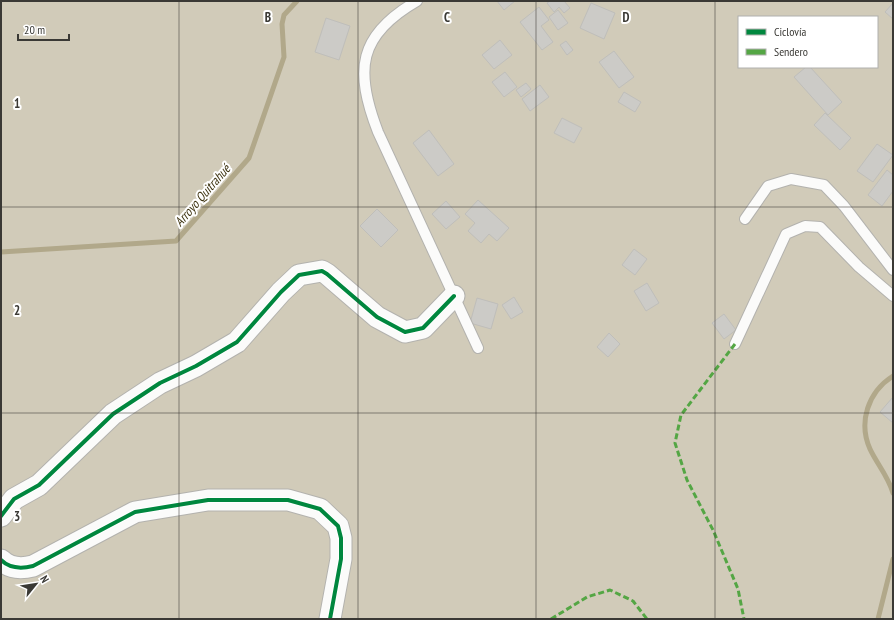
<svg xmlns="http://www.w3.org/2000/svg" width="894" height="620" font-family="'PT Sans Narrow',sans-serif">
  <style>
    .green { fill: #d1cbb9; fill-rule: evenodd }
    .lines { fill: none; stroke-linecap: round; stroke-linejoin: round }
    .stream { stroke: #b1a88a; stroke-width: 5 }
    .building { fill: #cccbc7; stroke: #bfbeba }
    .lane-casing { stroke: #b3b2ae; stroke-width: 12 }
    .street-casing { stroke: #b3b2ae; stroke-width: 23 }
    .lane { stroke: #fbfbfa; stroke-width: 10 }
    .street { stroke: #fbfbfa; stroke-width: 21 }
    .quiet { stroke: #54a644; stroke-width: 3; stroke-dasharray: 6 3; stroke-linecap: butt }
    .cycleway-casing { stroke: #fff; stroke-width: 6 }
    .cycleway { stroke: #00873e; stroke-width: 4 }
    .grid { fill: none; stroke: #3a3935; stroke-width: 1; stroke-opacity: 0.55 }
    .labels { text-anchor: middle; stroke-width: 4; stroke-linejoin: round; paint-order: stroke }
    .water-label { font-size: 13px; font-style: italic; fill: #3b310e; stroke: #fff }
    .grid-label { font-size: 13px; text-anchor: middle; font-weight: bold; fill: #3a3935; stroke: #fff; stroke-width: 4; stroke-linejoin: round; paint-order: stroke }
  </style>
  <rect width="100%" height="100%" fill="#e3e2dd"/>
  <path class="green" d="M1,1H893V619H1ZM739,17H877V67H739Z"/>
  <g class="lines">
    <g class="stream">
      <path d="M1,252L176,241L249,158L284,57L282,24L284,15L297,1"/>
      <path d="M893,376C868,392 858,422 870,449C877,464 888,476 893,493"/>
      <path d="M878,619L893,559"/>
    </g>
  </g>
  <g class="building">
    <path d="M497,1H515L504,10Z"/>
    <path d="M550,1H564L570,8L564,13L559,7L554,12L547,3Z"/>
    <path d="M591,3L615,13L604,39L580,28Z"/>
    <path d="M893,3V19L885,12Z"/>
    <path d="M539,7L549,20L541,26L553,42L542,50L520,22Z"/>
    <path d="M558,10L568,23L558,30L549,17Z"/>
    <path d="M326,18L350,26L339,60L315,52Z"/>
    <path d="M500,40L512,55L494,69L482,55Z"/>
    <path d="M566,41L573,50L567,55L560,45Z"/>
    <path d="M614,51L634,77L619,88L599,62Z"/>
    <path d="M806,67H810L842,102L828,115L794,77Z"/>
    <path d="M505,72L517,87L504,97L492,82Z"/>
    <path d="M526,83L531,89L521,97L516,90Z"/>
    <path d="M540,85L549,97L530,111L522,99Z"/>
    <path d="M624,92L641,102L635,112L618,102Z"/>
    <path d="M825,113L851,138L840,150L814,125Z"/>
    <path d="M562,118L582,128L574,143L554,133Z"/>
    <path d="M429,130L454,164L438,176L413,143Z"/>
    <path d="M877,144L893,155L873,182L857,171Z"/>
    <path d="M887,170L893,175V191L882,206L868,195Z"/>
    <path d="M478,200L509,228L497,241L489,234L481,243L468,231L475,223L465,214Z"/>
    <path d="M446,201L460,217L446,229L432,214Z"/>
    <path d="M377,209L398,230L381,247L360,226Z"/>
    <path d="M634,249L647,259L635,275L622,265Z"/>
    <path d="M647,283L659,303L646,311L634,291Z"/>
    <path d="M514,297L523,312L511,319L502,305Z"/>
    <path d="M477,298L498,304L491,329L470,323Z"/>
    <path d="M724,314L736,330L724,339L712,323Z"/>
    <path d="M609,333L620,344L608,357L597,347Z"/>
    <path d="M893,397V423L880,412Z"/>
  </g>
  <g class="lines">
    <g class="lane-casing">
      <g id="lane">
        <path d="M417,1C358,35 354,70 378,132L478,348"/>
        <path d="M745,219L768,186L791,179L824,185L844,206L893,270"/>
        <path d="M735,344L786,234L805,226L820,227L859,267L893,296"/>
      </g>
    </g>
    <g class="street-casing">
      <g id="street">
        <path d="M1,516L14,499L39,485L113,414L160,383L196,366L237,342L281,292L299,275L322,271L327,274L377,317L405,332L423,328L454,296"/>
        <path d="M1,560C10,569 21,569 33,566L135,512L208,500H288L320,509L338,526L341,538V559L330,619"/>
      </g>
    </g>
    <use href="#lane" class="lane"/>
    <use href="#street" class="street"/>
    <g class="quiet">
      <path d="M735,344L681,415L675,443L687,480L713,530L738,589L744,619"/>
      <path d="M551,619L587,597L610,590L633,601L647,619"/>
    </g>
    <g class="cycleway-casing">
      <g id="cycleway">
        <path d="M1,516L14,499L39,485L113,414L160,383L196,366L237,342L281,292L299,275L322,271L327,274L377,317L405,332L423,328L454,296"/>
        <path d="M1,560C10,569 21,569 33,566L135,512L208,500H288L320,509L338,526L341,538V559L330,619"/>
      </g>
    </g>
    <use href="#cycleway" class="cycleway"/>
  </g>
  <path class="grid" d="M179,1V619M358,1V619M536,1V619M715,1V619M1,207H893M1,413H893"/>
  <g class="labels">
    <g class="water-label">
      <text transform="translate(202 195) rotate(-49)" y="5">Arroyo Quitrahué</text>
    </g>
  </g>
  <g class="grid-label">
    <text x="268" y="22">B</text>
    <text x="447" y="22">C</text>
    <text x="626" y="22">D</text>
    <text x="17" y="108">1</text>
    <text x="17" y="315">2</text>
    <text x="17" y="521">3</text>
  </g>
  <rect width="894" height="620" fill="none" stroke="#3a3935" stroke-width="4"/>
  <rect x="738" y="16" width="140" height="52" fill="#ffffff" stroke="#b0b0ae"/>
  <rect x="746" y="29" width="20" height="6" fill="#00873e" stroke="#b0b0ae"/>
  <text x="774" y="36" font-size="12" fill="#3a3935">Ciclovía</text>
  <rect x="746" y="49" width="20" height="6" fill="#54a644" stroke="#b0b0ae"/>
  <text x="774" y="56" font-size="12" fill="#3a3935">Sendero</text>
  <g transform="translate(36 584) rotate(60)" stroke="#ffffff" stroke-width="3" paint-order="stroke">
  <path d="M0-3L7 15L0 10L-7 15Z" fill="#3a3935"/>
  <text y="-6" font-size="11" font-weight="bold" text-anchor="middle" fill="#3a3935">N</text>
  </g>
  <path d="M18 34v6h51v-6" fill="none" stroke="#3a3935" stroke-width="2"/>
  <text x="24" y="34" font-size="12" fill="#3a3935" stroke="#ffffff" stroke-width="3" paint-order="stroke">20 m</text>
</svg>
